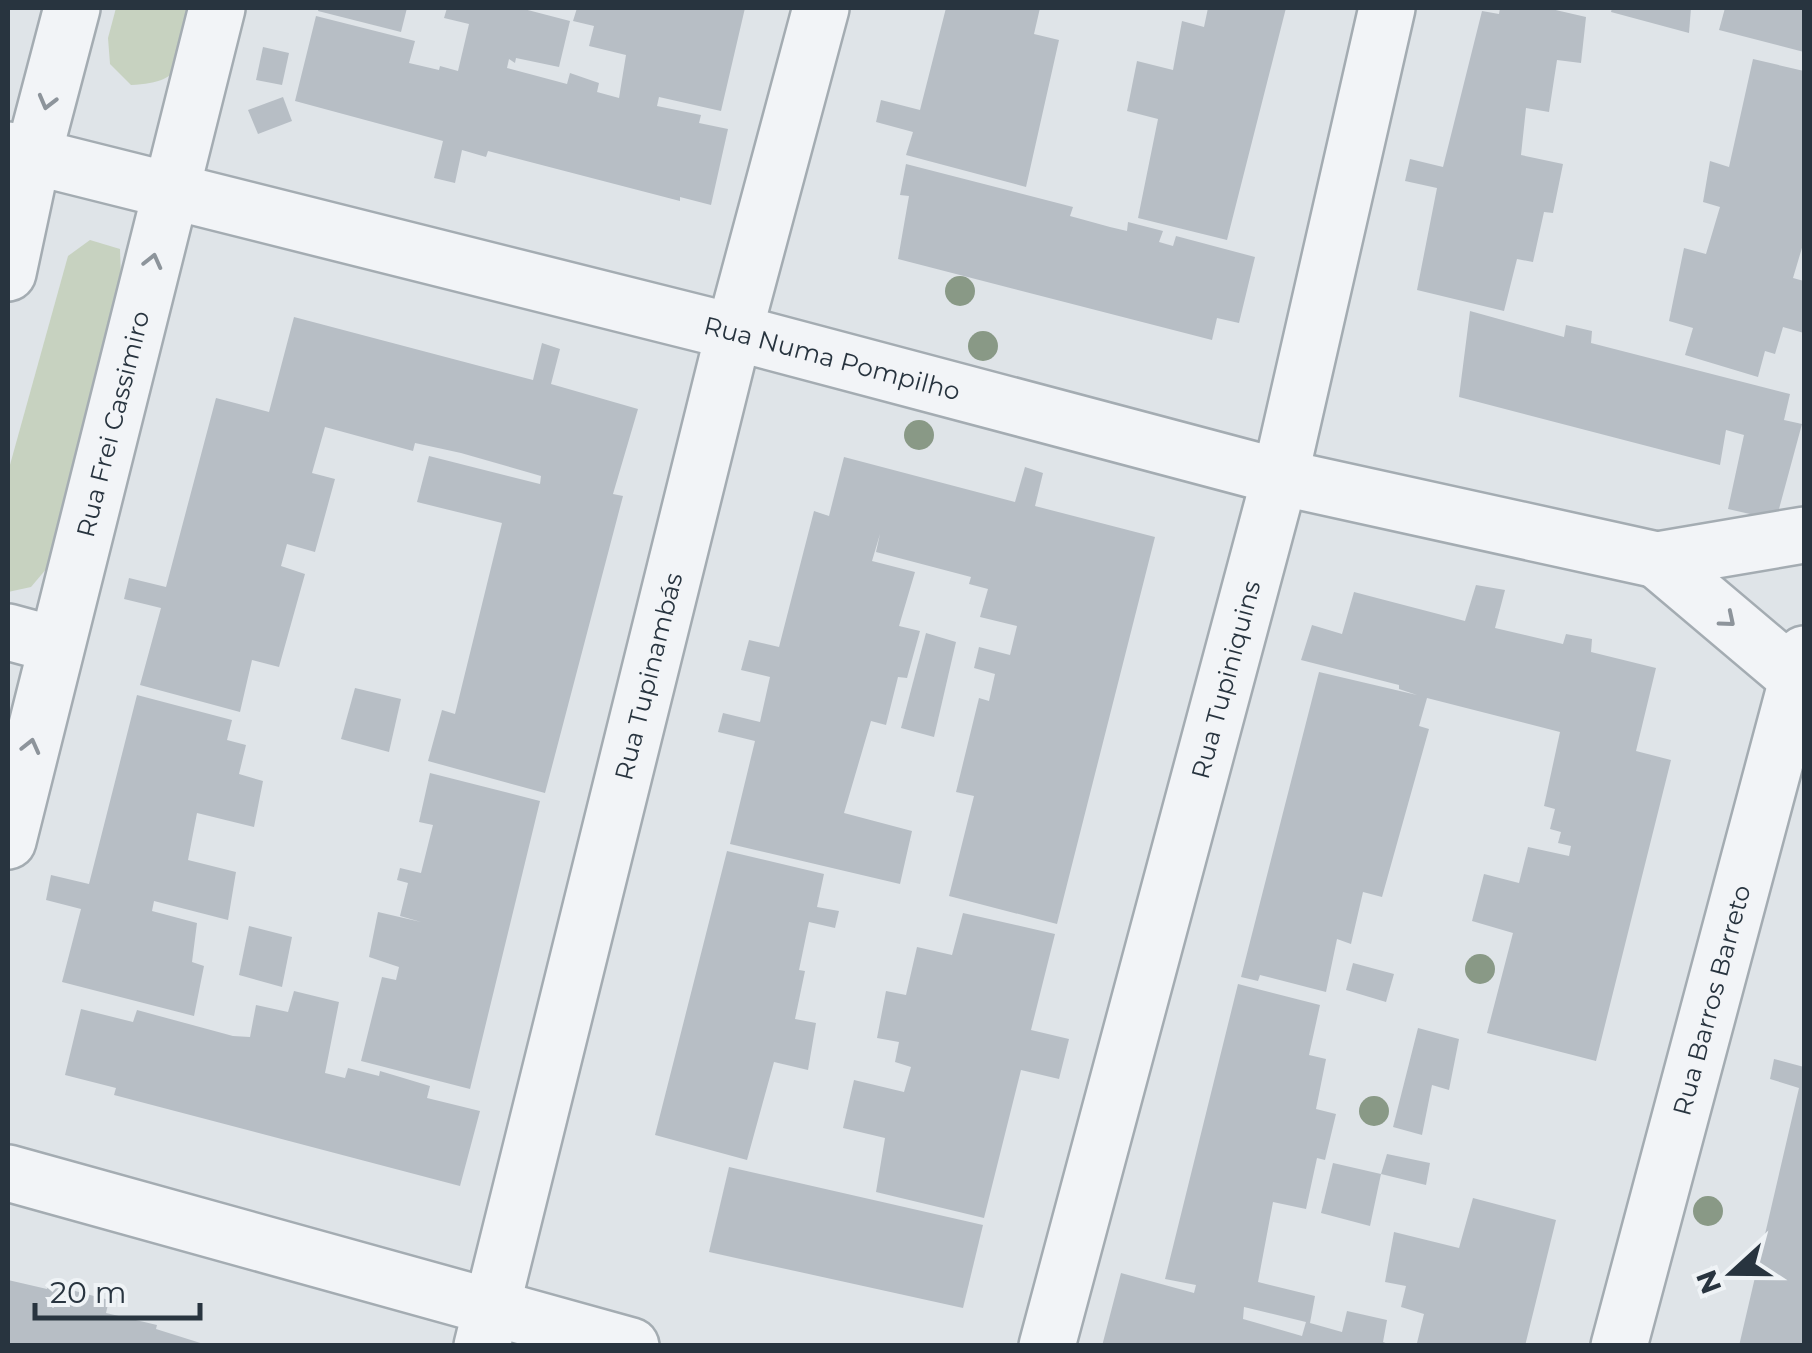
<svg xmlns="http://www.w3.org/2000/svg" width="1812" height="1353" font-family="Montserrat,sans-serif">
  <style>
    .green { fill: #c7d2c0 }
    .building { fill: #b7bec5; fill-rule: evenodd }
    .lines { fill: none; stroke-linecap: round; stroke-linejoin: round }
    .minor-casing { stroke: #a4acb2; stroke-width: 60 }
    .minor { stroke: #f2f4f7; stroke-width: 55 }
    .tree { fill: #899986 }
    .oneway { stroke: #8d949b }
    .labels { text-anchor: middle; stroke-width: 8; stroke-linejoin: round; paint-order: stroke }
    .street-label { font-size: 25px; fill: #28343f; stroke: #eff3f6 }
  </style>
  <rect width="100%" height="100%" fill="#dfe4e8"/>
  <g class="green">
    <path d="M116,8H195C183,56 189,83 131,85L110,64L108,38Z"/>
    <path d="M90,240L120,249L121,278L47,568L31,587L8,592V472L68,256Z"/>
  </g>
  <g class="building">
    <path d="M319,8H407L401,32L318,11Z"/>
    <path d="M447,8H520L570,21L559,67L516,58L515,63L509,59L507,68L567,84L570,73L599,83L597,92L619,98L626,55L589,46L594,26L573,21L577,8H745L721,111L659,97L657,106L701,115L699,123L728,129L711,205L680,197V201L488,151L486,157L462,150L455,183L434,178L443,141L295,101L316,16L415,41L409,63L439,70L440,66L458,71L469,24L444,18Z"/>
    <path d="M946,8H1040L1034,34L1059,40L1026,187L906,155L913,132L876,122L881,100L920,110Z"/>
    <path d="M1208,8H1286L1227,240L1138,218L1158,119L1127,111L1137,61L1173,70L1182,21L1204,27Z"/>
    <path d="M1500,8H1547L1586,17L1581,63L1557,60L1549,112L1526,108L1521,155L1563,164L1553,213L1544,212L1533,262L1517,259L1504,311L1417,290L1437,188L1405,181L1410,159L1443,167L1482,11L1499,14Z"/>
    <path d="M1612,8H1691L1689,33L1611,12Z"/>
    <path d="M1725,8H1804V52L1719,30Z"/>
    <path d="M263,47L289,53L282,85L256,80Z"/>
    <path d="M1753,59L1804,71V241L1793,278L1804,281V333L1783,327L1775,354L1765,351L1758,377L1685,355L1693,328L1669,321L1684,248L1706,254L1720,207L1703,202L1710,161L1729,167Z"/>
    <path d="M283,97L292,121L258,134L248,110Z"/>
    <path d="M906,164L1073,207L1070,216L1110,227L1127,231L1128,222L1163,231L1159,242L1173,246L1176,236L1255,257L1239,323L1217,318L1212,340L898,259L909,196L900,195Z"/>
    <path d="M1470,311L1564,337L1566,325L1592,331L1591,343L1790,394L1784,420L1802,424L1779,509L1763,517L1728,509L1744,435L1726,430L1720,465L1459,397Z"/>
    <path d="M294,317L533,380L542,343L560,349L551,384L638,409L613,494L623,496L545,793L428,761L442,710L455,714L502,523L417,502L429,456L540,484L541,476L461,453L415,443L413,451L325,427L312,473L335,479L315,552L287,544L281,566L305,574L279,667L252,660L240,712L140,685L161,608L124,599L129,578L166,587L216,398L269,412Z"/>
    <path d="M844,457L1015,502L1025,467L1043,473L1035,506L1155,537L1057,924L949,896L974,796L956,792L979,698L989,701L995,674L974,668L979,647L1010,655L1017,626L980,617L988,589L969,584L971,577L876,552L880,534L872,561L915,572L899,626L920,631L907,678L898,677L886,725L871,721L844,813L912,831L900,884L730,844L755,741L718,732L723,713L760,722L770,677L741,670L749,640L779,647L814,511L829,516Z"/>
    <path d="M1476,585L1505,590L1495,628L1563,644L1566,634L1592,639L1591,652L1656,668L1636,751L1671,760L1596,1061L1487,1033L1513,933L1472,921L1484,874L1519,883L1528,847L1569,856L1571,846L1558,843L1561,832L1550,829L1555,809L1544,806L1560,732L1427,698L1419,726L1429,729L1382,897L1363,892L1351,944L1337,939L1326,992L1260,975L1258,981L1241,977L1319,672L1417,695L1399,689V685L1301,660L1312,625L1342,634L1354,592L1465,621Z"/>
    <path d="M926,633L956,642L934,737L901,728Z"/>
    <path d="M355,688L401,699L389,752L341,739Z"/>
    <path d="M137,695L232,720L227,740L246,745L239,774L263,781L254,827L197,813L188,860L236,872L228,920L154,901L152,911L197,923L192,962L204,966L194,1016L62,982L81,909L46,900L51,875L89,884Z"/>
    <path d="M430,773L540,801L470,1089L361,1061L382,977L396,980L399,967L369,957L378,912L421,922L400,916L408,883L397,880L400,868L421,873L433,825L419,822Z"/>
    <path d="M727,851L824,874L817,907L839,911L835,928L809,922L799,970L805,971L795,1019L816,1023L808,1070L774,1062L747,1160L655,1135Z"/>
    <path d="M963,913L1055,934L1031,1030L1069,1039L1059,1079L1021,1070L984,1218L876,1192L885,1138L843,1128L854,1080L904,1092L911,1067L895,1062L899,1042L877,1038L886,991L906,995L917,947L952,955Z"/>
    <path d="M249,926L292,937L282,987L239,975Z"/>
    <path d="M1353,963L1394,974L1386,1002L1346,990Z"/>
    <path d="M1238,984L1320,1005L1309,1055L1326,1059L1316,1109L1336,1114L1325,1160L1317,1158L1306,1209L1273,1202L1258,1282L1315,1296L1310,1323L1342,1332L1347,1311L1387,1320L1383,1342L1393,1346H1102L1121,1273L1194,1293L1196,1285L1165,1279ZM1244,1307L1306,1322L1302,1336L1243,1319Z"/>
    <path d="M294,991L339,1002L325,1073L345,1078L348,1068L379,1076L380,1071L430,1086L427,1098L480,1111L460,1186L114,1095L116,1088L65,1075L81,1009L133,1022L137,1010L233,1036L250,1037L256,1005L288,1012Z"/>
    <path d="M1418,1028L1459,1039L1449,1090L1432,1085L1422,1135L1393,1127Z"/>
    <path d="M1774,1059L1804,1067V1346H1739L1799,1088L1770,1079Z"/>
    <path d="M1387,1154L1430,1163L1426,1185L1381,1174Z"/>
    <path d="M1333,1163L1381,1174L1370,1226L1321,1213Z"/>
    <path d="M729,1167L983,1225L963,1308L709,1252Z"/>
    <path d="M1473,1198L1556,1220L1525,1346L1417,1343L1424,1314L1401,1307L1406,1286L1385,1282L1394,1232L1459,1248Z"/>
    <path d="M8,1280L47,1289L49,1284L109,1300L106,1313L157,1325L156,1329L210,1346H8Z"/>
  </g>
  <g class="lines">
    <g class="minor-casing">
      <g id="minor">
        <path id="s1" d="M8,150L734,332L1280,477L1657,560L1804,535"/>
        <path d="M8,273L33,156L72,8"/>
        <path d="M1657,560L1799,680L1804,682"/>
        <path d="M8,632L56,645"/>
        <path id="s2" d="M8,841L217,8"/>
        <path d="M8,1173L631,1346"/>
        <path id="s3" d="M482,1346L734,332L821,8"/>
        <path id="s4" d="M1047,1346L1280,477L1387,8"/>
        <path id="s5" d="M1619,1346L1804,654"/>
      </g>
    </g>
    <use href="#minor" class="minor"/>
  </g>
  <g class="tree">
    <circle cx="960" cy="291" r="15"/>
    <circle cx="983" cy="346" r="15"/>
    <circle cx="919" cy="435" r="15"/>
    <circle cx="1480" cy="969" r="15"/>
    <circle cx="1374" cy="1111" r="15"/>
    <circle cx="1708" cy="1211" r="15"/>
  </g>
  <defs><path id="oneway-chevron" d="M-2-3.5L2.5 0L-2 3.5" fill="none" stroke-width="1.6" stroke-linecap="round" stroke-linejoin="round" transform="scale(2.5)"/></defs>
  <g class="oneway">
    <use href="#oneway-chevron" transform="translate(47 102) rotate(105)"/>
    <use href="#oneway-chevron" transform="translate(153 261) rotate(-76)"/>
    <use href="#oneway-chevron" transform="translate(1728 620) rotate(40)"/>
    <use href="#oneway-chevron" transform="translate(31 746) rotate(-76)"/>
  </g>
  <g class="labels">
    <g class="street-label">
      <text dy="9" stroke="none"><textPath href="#s1" startOffset="850">Rua Numa Pompilho</textPath></text>
      <text dy="9" stroke="none"><textPath href="#s2" startOffset="430">Rua Frei Cassimiro</textPath></text>
      <text dy="9" stroke="none"><textPath href="#s3" startOffset="690">Rua Tupinambás</textPath></text>
      <text dy="9" stroke="none"><textPath href="#s4" startOffset="690">Rua Tupiniquins</textPath></text>
      <text dy="9" stroke="none"><textPath href="#s5" startOffset="358">Rua Barros Barreto</textPath></text>
    </g>
  </g>
  <rect width="1812" height="1353" fill="none" stroke="#28343f" stroke-width="20"/>
  <g transform="translate(1732 1273) rotate(249)" stroke="#eff3f6" stroke-width="8" paint-order="stroke">
  <path d="M0-8L18 38L0 25L-18 38Z" fill="#28343f"/>
  <text y="-15" font-size="28" font-weight="bold" text-anchor="middle" fill="#28343f">N</text>
  </g>
  <path d="M35 1303v15h165v-15" fill="none" stroke="#28343f" stroke-width="5"/>
  <text x="50" y="1303" font-size="30" fill="#28343f" stroke="#eff3f6" stroke-width="8" paint-order="stroke">20 m</text>
</svg>
